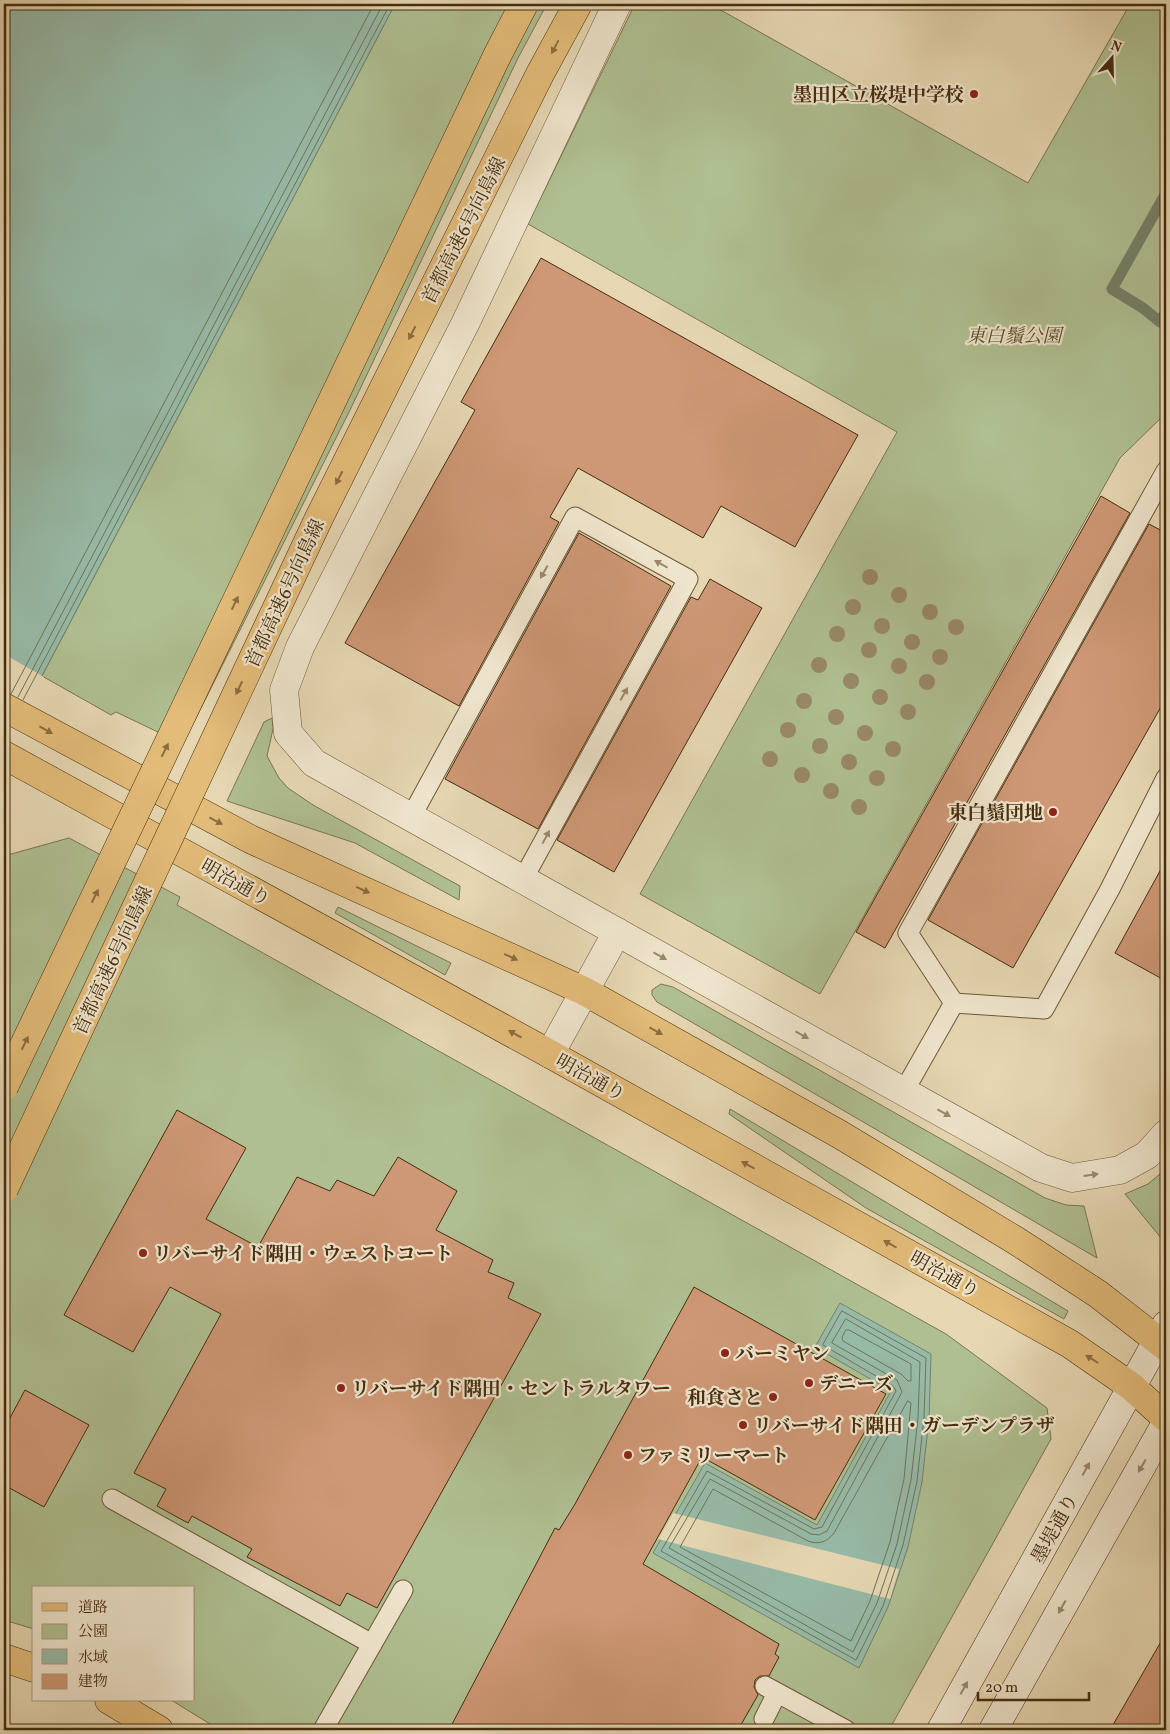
<svg xmlns="http://www.w3.org/2000/svg" width="1170" height="1734" font-family="Vollkorn,'Noto Serif JP',serif">
  <style>
    .green { fill: #afbf91; stroke: #7a7650 }
    .water { fill: #97baa7; stroke: #76826a }
    .pier { fill: #e6d7b2 }
    .lines { fill: none; stroke-linecap: round; stroke-linejoin: round }
    .shore { stroke: #6e745b; stroke-width: 1 }
    .stream { stroke: #76826a; stroke-width: 11 }
    .building { fill: #ce9775; stroke: #452d0f }
    .lane-casing { stroke: #6d5838; stroke-width: 21 }
    .street-casing { stroke: #6d5838; stroke-width: 29 }
    .secondary-casing { stroke: #452d0f; stroke-width: 29 }
    .primary-casing { stroke: #452d0f; stroke-width: 29 }
    .highway-casing { stroke: #452d0f; stroke-width: 29 }
    .lane { stroke: #efe5cd; stroke-width: 19 }
    .street { stroke: #efe5cd; stroke-width: 28 }
    .secondary { stroke: #efe5cd; stroke-width: 28 }
    .primary { stroke: #e3bc79; stroke-width: 28 }
    .highway { stroke: #e3bc79; stroke-width: 28 }
    .highway-bridge-casing { stroke: #452d0f; stroke-width: 29; stroke-linecap: butt }
    .highway-bridge { stroke: #e3bc79; stroke-width: 28 }
    .tree { fill: #998967 }
    .oneway { fill: #8c6d3f }
    .oneway2 { fill: #9a896e }
    .poi-dot { fill: #8f2418; stroke: #efe5cd; stroke-width: 2 }
    .labels { text-anchor: middle; stroke-width: 4.5; stroke-linejoin: round; paint-order: stroke }
    .poi-label { font-size: 19px; font-weight: bold; fill: #452d0f; stroke: #efe5cd; text-anchor: start }
    .street-label { font-size: 19px; fill: #452d0f; stroke: #efe5cd }
    .park-label { font-size: 19px; font-style: italic; fill: #5a4a29; stroke: #efe5cd }
  </style>
  <rect width="100%" height="100%" fill="#e6d7b2"/>
  <filter id="stains"><feTurbulence type="fractalNoise" baseFrequency=".004" numOctaves="4"/><feColorMatrix values="0 0 0 0 .2 0 0 0 0 .09 0 0 0 0 .02 0 0 0 .5 -.17"/></filter>
  <radialGradient id="worn" r=".72"><stop offset=".6" stop-color="#630" stop-opacity="0"/><stop offset="1" stop-color="#630" stop-opacity=".3"/></radialGradient>
  <g class="green">
    <path d="M395,4H547L518,58L350,410L183,744L116,712L111,715L42,676Z"/>
    <path d="M635,4H710L1028,183L1130,4H1166V413L1120,458L820,994L640,894L897,432L528,224Z"/>
    <path d="M272,718L273,729L267,756L279,778L288,788L313,805L460,886L459,900L355,843L227,801L264,722Z"/>
    <path d="M69,838L180,897L177,905L946,1334L1047,1408L1051,1439L889,1730H220L171,1700H194V1588H34V1629L4,1620V856Z"/>
    <path d="M338,907L451,963L445,975L335,913Z"/>
    <path d="M661,984L673,987L1045,1198L1066,1205L1084,1206L1097,1258L657,1002L652,995V990Z"/>
    <path d="M730,1109L1068,1311L1064,1319L866,1208L729,1114Z"/>
    <path d="M1166,1169V1244L1125,1194L1148,1184Z"/>
  </g>
  <g class="water">
    <path d="M4,4H395L4,748Z"/>
    <path d="M840,1303L931,1354L929,1419L922,1482L908,1547L888,1607L859,1668L653,1553L705,1463L817,1525L891,1391L815,1347Z"/>
  </g>
  <g class="pier">
    <path d="M4,654L44,677L4,751Z"/>
    <path d="M673,1513L899,1569L890,1599L658,1539Z"/>
  </g>
  <g class="lines">
    <g class="shore">
      <path d="M11,694L374,4"/>
      <path d="M18,697L383,4"/>
      <path d="M23,700L390,4"/>
      <path d="M842,1311L926,1358L924,1418L917,1481L903,1545L883,1606L856,1660L661,1551L707,1471L814,1529L822,1527L896,1391L893,1386L823,1345Z"/>
      <path d="M846,1319L920,1362L918,1418L911,1480L897,1544L877,1603L853,1652L669,1548L710,1479L811,1534L819,1535L827,1531L902,1392L897,1380L832,1343Z"/>
      <path d="M846,1330H849L911,1364V1381H908L901,1374L843,1341L842,1338Z"/>
      <path d="M908,1401L911,1403L904,1479L890,1542L870,1601L851,1641L680,1547L713,1489L808,1541C819,1545 827,1542 834,1533Z"/>
    </g>
    <path class="stream" d="M1166,193L1112,289L1143,308L1160,322L1166,312"/>
  </g>
  <g class="building">
    <path d="M541,258L858,435L795,547L721,506L703,538L578,468L550,517L559,522L459,706L345,643L475,410L461,402Z"/>
    <path d="M1101,496L1130,513L885,948L856,932Z"/>
    <path d="M1149,524L1166,533V698L1013,968L928,920Z"/>
    <path d="M579,533L671,586L538,829L445,779Z"/>
    <path d="M710,579L762,608L614,872L557,840L691,597L698,600Z"/>
    <path d="M1166,860V981L1115,953Z"/>
    <path d="M177,1110L246,1148L206,1219L258,1247L297,1177L330,1191L337,1180L374,1196L398,1157L457,1191L436,1230L493,1260L488,1272L514,1283L508,1298L541,1314L377,1608L347,1593L340,1606L247,1557L252,1549L192,1516L188,1523L157,1506L166,1489L134,1473L221,1314L170,1287L133,1352L64,1315Z"/>
    <path d="M694,1287L886,1394L815,1520L702,1457L643,1564L779,1644L775,1654L779,1657L769,1676H760L755,1680L754,1687L758,1695L738,1730H449L555,1528L559,1530L575,1504Z"/>
    <path d="M25,1390L89,1425L44,1507L4,1485V1429Z"/>
    <path d="M1166,1633V1730H1110Z"/>
  </g>
  <g class="lines">
    <g class="lane-casing">
      <g id="lane">
        <path d="M411,817L575,517L688,579L523,879"/>
        <path d="M954,1003L1044,1009L1110,889L1166,778"/>
        <path d="M904,1091L954,1003L908,933L1166,471"/>
        <path d="M112,1499L372,1644"/>
        <path d="M765,1686L846,1730"/>
        <path d="M764,1719L777,1693"/>
        <path d="M323,1730L403,1590"/>
      </g>
    </g>
    <g class="street-casing">
      <g id="street">
        <path d="M617,932L1041,1168L1072,1178L1120,1170L1147,1155L1166,1134"/>
        <path d="M550,1054L617,932L314,763L288,733L284,690L300,647L465,324L617,4"/>
      </g>
    </g>
    <g class="secondary-casing">
      <g id="secondary">
        <path d="M941,1730L1166,1325"/>
        <path d="M993,1730L1166,1423"/>
      </g>
    </g>
    <g class="primary-casing">
      <g id="primary">
        <path d="M4,707L250,839L584,991L839,1134L1015,1240L1098,1294L1166,1347"/>
        <path d="M4,755L550,1054L1070,1344L1132,1387L1166,1418"/>
      </g>
    </g>
    <g class="highway-casing">
      <g id="highway">
        <path d="M4,1658L34,1668"/>
        <path d="M109,1700L159,1730"/>
      </g>
    </g>
    <use href="#lane" class="lane"/>
    <use href="#street" class="street"/>
    <use href="#secondary" class="secondary"/>
    <use href="#primary" class="primary"/>
    <use href="#highway" class="highway"/>
    <g class="highway-bridge-casing">
      <g id="highway-bridge">
        <path d="M4,1087L498,54L524,4"/>
        <path d="M4,1189L319,518L540,74L578,4"/>
      </g>
    </g>
    <use href="#highway-bridge" class="highway-bridge"/>
  </g>
  <g class="tree">
    <circle cx="870" cy="577" r="8"/>
    <circle cx="899" cy="595" r="8"/>
    <circle cx="853" cy="607" r="8"/>
    <circle cx="930" cy="612" r="8"/>
    <circle cx="882" cy="626" r="8"/>
    <circle cx="956" cy="627" r="8"/>
    <circle cx="837" cy="634" r="8"/>
    <circle cx="912" cy="642" r="8"/>
    <circle cx="869" cy="650" r="8"/>
    <circle cx="940" cy="657" r="8"/>
    <circle cx="819" cy="665" r="8"/>
    <circle cx="899" cy="666" r="8"/>
    <circle cx="851" cy="681" r="8"/>
    <circle cx="927" cy="682" r="8"/>
    <circle cx="880" cy="697" r="8"/>
    <circle cx="804" cy="701" r="8"/>
    <circle cx="908" cy="712" r="8"/>
    <circle cx="836" cy="717" r="8"/>
    <circle cx="788" cy="730" r="8"/>
    <circle cx="865" cy="733" r="8"/>
    <circle cx="820" cy="746" r="8"/>
    <circle cx="893" cy="749" r="8"/>
    <circle cx="770" cy="759" r="8"/>
    <circle cx="849" cy="762" r="8"/>
    <circle cx="802" cy="775" r="8"/>
    <circle cx="877" cy="778" r="8"/>
    <circle cx="831" cy="791" r="8"/>
    <circle cx="859" cy="807" r="8"/>
  </g>
  <defs><path id="oneway-solid" d="M-6-.8H1V-3.2L6.5 0L1 3.2V.8H-6Z" transform="scale(1.25)"/></defs>
  <g class="oneway">
    <use href="#oneway-solid" transform="translate(555 47) rotate(118)"/>
    <use href="#oneway-solid" transform="translate(412 333) rotate(117)"/>
    <use href="#oneway-solid" transform="translate(339 478) rotate(117)"/>
    <use href="#oneway-solid" transform="translate(235 603) rotate(-64)"/>
    <use href="#oneway-solid" transform="translate(239 688) rotate(115)"/>
    <use href="#oneway-solid" transform="translate(46 730) rotate(29)"/>
    <use href="#oneway-solid" transform="translate(165 750) rotate(-64)"/>
    <use href="#oneway-solid" transform="translate(216 821) rotate(28)"/>
    <use href="#oneway-solid" transform="translate(363 890) rotate(24)"/>
    <use href="#oneway-solid" transform="translate(95 896) rotate(-64)"/>
    <use href="#oneway-solid" transform="translate(511 957) rotate(25)"/>
    <use href="#oneway-solid" transform="translate(656 1031) rotate(29)"/>
    <use href="#oneway-solid" transform="translate(515 1034) rotate(-151)"/>
    <use href="#oneway-solid" transform="translate(25 1043) rotate(-64)"/>
    <use href="#oneway-solid" transform="translate(748 1165) rotate(-151)"/>
    <use href="#oneway-solid" transform="translate(890 1244) rotate(-151)"/>
    <use href="#oneway-solid" transform="translate(1092 1359) rotate(-148)"/>
  </g>
  <g class="oneway2">
    <use href="#oneway-solid" transform="translate(661 564) rotate(-151)"/>
    <use href="#oneway-solid" transform="translate(544 572) rotate(119)"/>
    <use href="#oneway-solid" transform="translate(624 694) rotate(-61)"/>
    <use href="#oneway-solid" transform="translate(546 837) rotate(-62)"/>
    <use href="#oneway-solid" transform="translate(660 956) rotate(29)"/>
    <use href="#oneway-solid" transform="translate(802 1035) rotate(29)"/>
    <use href="#oneway-solid" transform="translate(944 1113) rotate(29)"/>
    <use href="#oneway-solid" transform="translate(1091 1175) rotate(-8)"/>
    <use href="#oneway-solid" transform="translate(1142 1466) rotate(120)"/>
    <use href="#oneway-solid" transform="translate(1086 1469) rotate(-61)"/>
    <use href="#oneway-solid" transform="translate(1062 1607) rotate(119)"/>
    <use href="#oneway-solid" transform="translate(964 1688) rotate(-61)"/>
  </g>
  <g class="poi-dot">
    <circle cx="974" cy="94" r="5"/>
    <circle cx="1053" cy="812" r="5"/>
    <circle cx="143" cy="1253" r="5"/>
    <circle cx="725" cy="1353" r="5"/>
    <circle cx="809" cy="1383" r="5"/>
    <circle cx="341" cy="1388" r="5"/>
    <circle cx="773" cy="1397" r="5"/>
    <circle cx="743" cy="1425" r="5"/>
    <circle cx="628" cy="1455" r="5"/>
  </g>
  <g class="labels">
    <g class="poi-label">
      <text x="964" y="101" text-anchor="end">墨田区立桜堤中学校</text>
      <text x="1043" y="819" text-anchor="end">東白鬚団地</text>
      <text x="153" y="1260">リバーサイド隅田・ウェストコート</text>
      <text x="735" y="1360">バーミヤン</text>
      <text x="819" y="1390">デニーズ</text>
      <text x="351" y="1395">リバーサイド隅田・セントラルタワー</text>
      <text x="763" y="1404" text-anchor="end">和食さと</text>
      <text x="753" y="1432">リバーサイド隅田・ガーデンプラザ</text>
      <text x="638" y="1462">ファミリーマート</text>
    </g>
    <g class="street-label">
      <text transform="translate(463 230) rotate(-63)" y="7">首都高速6号向島線</text>
      <text transform="translate(284 593) rotate(-65)" y="7">首都高速6号向島線</text>
      <text transform="translate(236 882) rotate(29)" y="7">明治通り</text>
      <text transform="translate(112 960) rotate(-65)" y="7">首都高速6号向島線</text>
      <text transform="translate(591 1077) rotate(29)" y="7">明治通り</text>
      <text transform="translate(945 1274) rotate(29)" y="7">明治通り</text>
      <text transform="translate(1054 1528) rotate(-61)" y="7">墨堤通り</text>
    </g>
    <g class="park-label">
      <text x="1014" y="342">東白鬚公園</text>
    </g>
  </g>
  <rect width="1170" height="1734" fill="none" stroke="#e6d7b2" stroke-width="20"/>
  <rect x="5" y="5" width="1160" height="1724" fill="none" stroke="#452d0f" stroke-width="2.5"/>
  <rect x="10" y="10" width="1150" height="1714" fill="none" stroke="#452d0f"/>
  <rect x="32" y="1586" width="162" height="115" fill="#efe5cd" stroke="#ab9b81"/>
  <rect x="42" y="1603" width="25" height="8" fill="#e3bc79" stroke="#ab9b81"/>
  <text x="78" y="1612" font-size="15" fill="#452d0f">道路</text>
  <rect x="42" y="1624" width="25" height="15" fill="#afbf91" stroke="#ab9b81"/>
  <text x="78" y="1636" font-size="15" fill="#452d0f">公園</text>
  <rect x="42" y="1649" width="25" height="15" fill="#97baa7" stroke="#ab9b81"/>
  <text x="78" y="1662" font-size="15" fill="#452d0f">水域</text>
  <rect x="42" y="1674" width="25" height="15" fill="#ce9775" stroke="#ab9b81"/>
  <text x="78" y="1686" font-size="15" fill="#452d0f">建物</text>
  <g transform="translate(1112 58) rotate(20)" stroke="#efe5cd" stroke-width="4" paint-order="stroke">
  <path d="M0-4L9 19L0 12L-9 19Z" fill="#452d0f"/>
  <text y="-8" font-size="14" font-weight="bold" text-anchor="middle" fill="#452d0f">N</text>
  </g>
  <path d="M978 1692v8h111v-8" fill="none" stroke="#452d0f" stroke-width="2.5"/>
  <text x="985" y="1692" font-size="15" fill="#452d0f" stroke="#efe5cd" stroke-width="4" paint-order="stroke">20 m</text>
  <rect width="100%" height="100%" filter="url(#stains)"/>
  <rect width="100%" height="100%" fill="url(#worn)"/>
</svg>
